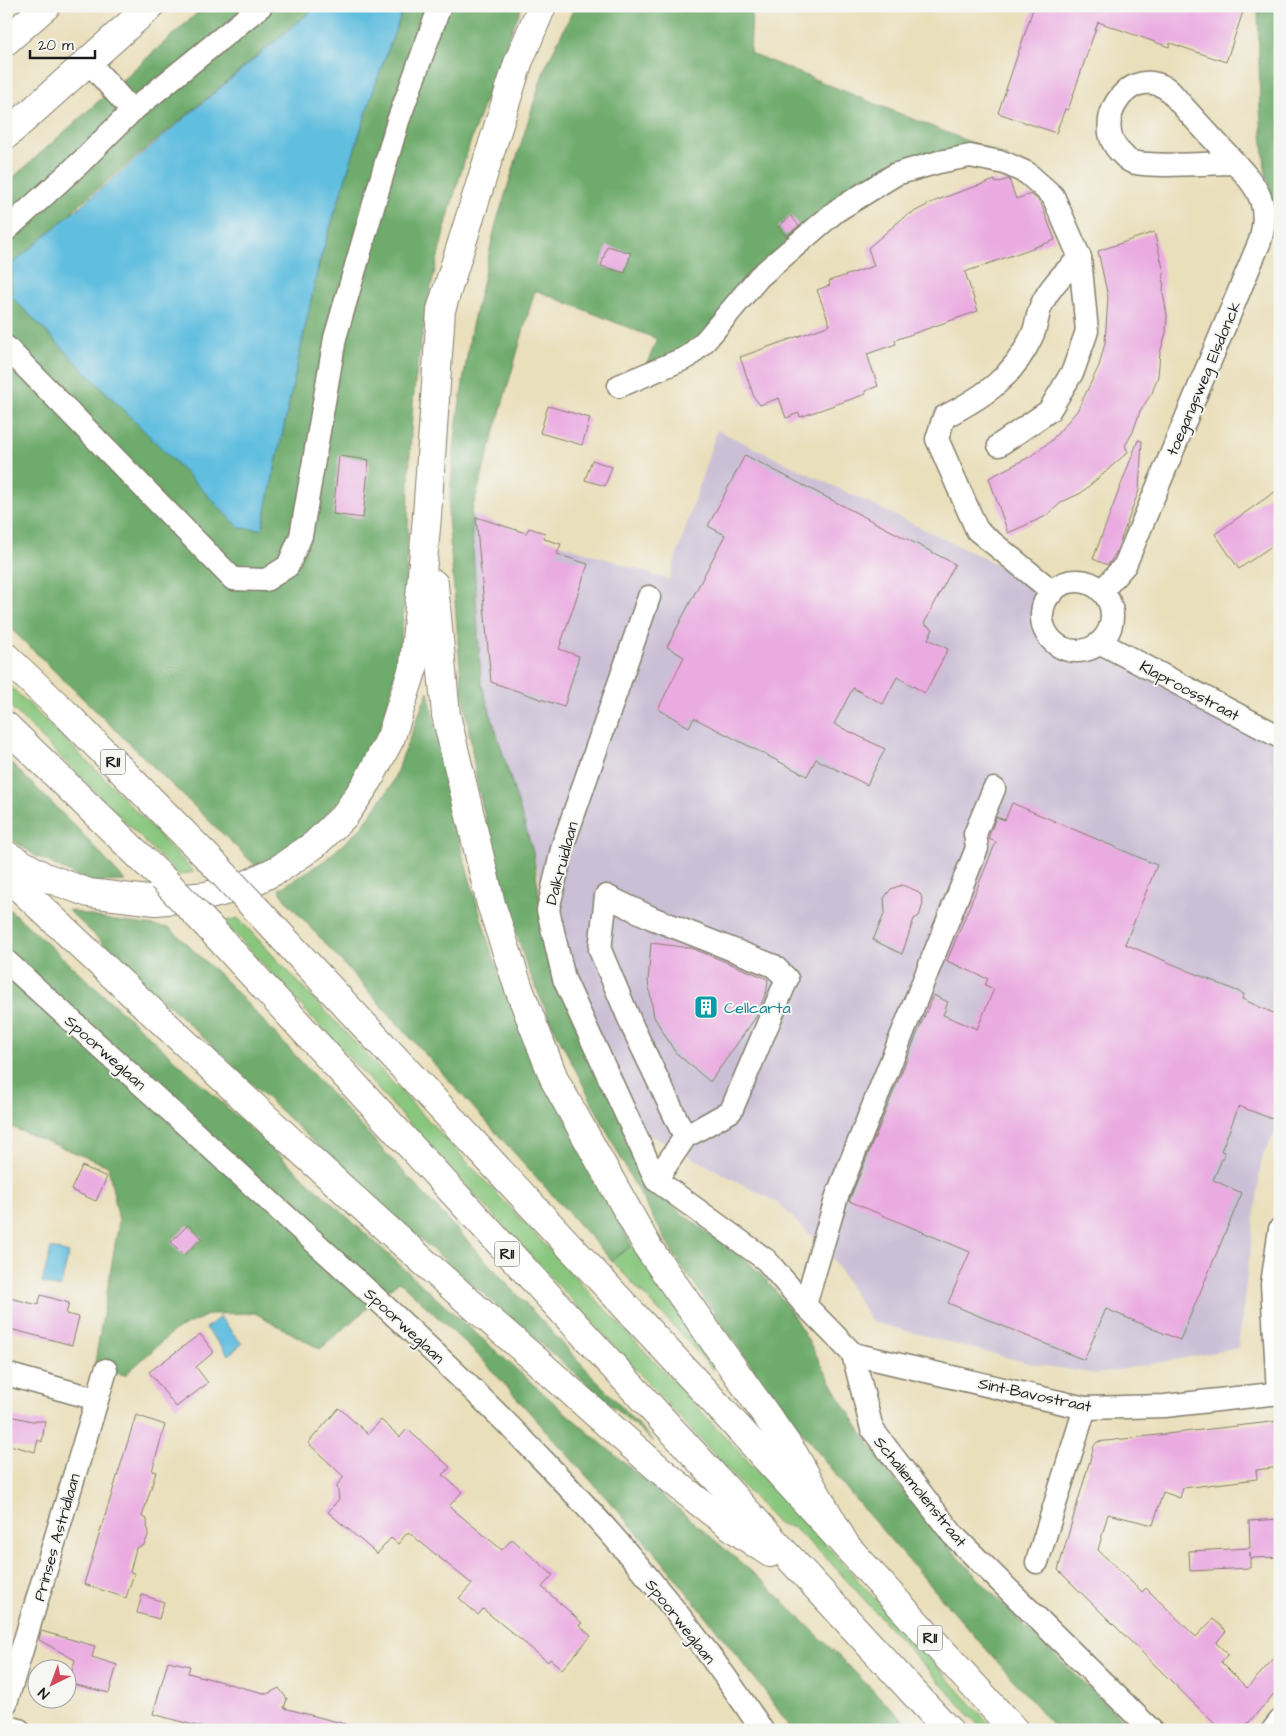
<svg xmlns="http://www.w3.org/2000/svg" width="1286" height="1736" font-family="'Architects Daughter',sans-serif">
  <style>
    .industrial { fill: #cbbfd5 }
    .green { fill: #88c67d; stroke: #52714c }
    .forest { fill: #6eab6c; stroke: #456444 }
    .water { fill: #61bedf; stroke: #3e6d7e }
    .building { fill: #eaabe1 }
    .lines { fill: none; stroke-linecap: round; stroke-linejoin: round }
    .minor-casing { stroke: #837e6c; stroke-width: 25 }
    .highway-casing { stroke: #837e6c; stroke-width: 30 }
    .minor { stroke: #fff; stroke-width: 22 }
    .highway { stroke: #fff; stroke-width: 28 }
    .highway-bridge-casing { stroke: #837e6c; stroke-width: 30; stroke-linecap: butt }
    .highway-bridge { stroke: #fff; stroke-width: 28 }
    .labels { text-anchor: middle; stroke-width: 4; stroke-linejoin: round; paint-order: stroke }
    .shield { fill: #f6f6f2; stroke: #5d5d5c; stroke-width: 1 }
    .shield-label { font-size: 15px; font-weight: bold; fill: #1c1c1c }
    .street-label { font-size: 16px; fill: #1c1c1c; stroke: #f6f6f2 }
    .culture-label { font-size: 16px; fill: #0d838f; stroke: #f6f6f2; text-anchor: start }
  </style>
  <rect width="100%" height="100%" fill="#f6f6f2"/>
  <filter id="ink" filterUnits="userSpaceOnUse"><feTurbulence type="fractalNoise" baseFrequency=".02" numOctaves="2"/><feDisplacementMap in="SourceGraphic" scale="10" xChannelSelector="R" yChannelSelector="G"/><feConvolveMatrix kernelMatrix="1 2 1 2 8 2 1 2 1" color-interpolation-filters="sRGB"/></filter>
  <filter id="wash" filterUnits="userSpaceOnUse"><feTurbulence type="fractalNoise" baseFrequency=".0096" numOctaves="4" result="noise"/><feDisplacementMap in="SourceGraphic" scale="20" xChannelSelector="R" yChannelSelector="G"/><feGaussianBlur stdDeviation="1.12" result="paint"/><feColorMatrix in="noise" values="0 0 0 0 0 0 0 0 0 0 0 0 0 0 0 0 0 1.4 0 .05"/><feComposite in="paint" operator="in"/></filter>
  <g filter="url(#wash)">
    <rect width="100%" height="100%" fill="#eadfbb"/>
    <path class="industrial" d="M717,430L1040,585L1046,600L1042,616L1046,632L1056,644L1071,651H1087L1101,643L1280,737V1125L1262,1157L1238,1348L1097,1374L1032,1364L872,1322L830,1255L778,1203L644,1132L562,966L533,852L481,682L471,514L669,580Z"/>
    <g class="green">
      <path d="M6,682L106,780L194,872L178,875L6,702Z"/>
      <path d="M238,918L806,1523L995,1730H983L830,1562L794,1528L777,1523L224,922Z"/>
      <path d="M632,1246L716,1367L712,1369C680,1331 645,1297 611,1260Z"/>
    </g>
    <g class="forest">
      <path d="M205,6H317L75,208L12,297L240,528L262,529L319,263L373,91L404,6H522C471,125 431,254 415,383C400,513 425,669 353,785C348,793 340,799 334,806C324,817 313,829 302,839C289,850 274,860 260,870L6,624V184Z"/>
      <path d="M575,6H752L750,53L1007,157L893,168L684,351L646,366L657,339L535,290L471,514L481,682L533,852L543,922L660,1193C692,1228 738,1247 770,1284C804,1324 824,1375 853,1419C869,1444 887,1469 905,1493C971,1580 1055,1654 1133,1730H1057L853,1497L757,1374L674,1255L632,1180L552,1024L527,967L501,885L477,783L461,678L448,516L457,422L471,330L496,224L544,70Z"/>
      <path d="M1258,6H1280V234L1265,168L1260,109Z"/>
      <path d="M428,691L462,853L491,951L525,1040L632,1246L611,1260L285,899L279,889L324,861L360,829L391,786Z"/>
      <path d="M6,758L77,828L125,881L89,882L36,856L6,836Z"/>
      <path d="M6,906L435,1297L561,1409L766,1584L913,1730H792L764,1690L659,1557L480,1357L399,1281L320,1349L255,1313L210,1314L175,1330L125,1375L94,1368L119,1221L108,1166L6,1125Z"/>
      <path d="M68,910L109,920L170,928L230,985L654,1442L372,1197Z"/>
    </g>
    <g class="water">
      <path d="M317,6H404L373,91L319,263L262,529L240,528L12,297V264Z"/>
      <path d="M51,1248L69,1253L60,1288L42,1283Z"/>
      <path d="M220,1317L242,1344L228,1355L206,1328Z"/>
    </g>
    <g id="blocks">
      <g class="building">
        <path d="M1034,6H1245L1226,62L1170,43L1169,47L1098,22L1068,110L1065,109L1056,133L998,113Z"/>
        <path d="M1009,179L1016,199L1031,194L1041,203L1055,240L965,272L978,311L895,340L896,344L867,354L878,386L865,391L866,394L800,417L799,413L786,418L779,398L760,405L754,397L740,357L830,325L817,290L830,285L829,281L874,266L868,248L904,217L935,201L959,192L995,180L996,183Z"/>
        <path d="M791,216L799,226L786,236L778,227Z"/>
        <path d="M1154,232L1164,272L1163,293L1167,315L1166,333L1160,353L1158,376L1152,393L1140,411L1133,432L1125,446L1128,452L1081,493L1062,502L1046,516L1008,533L989,478L1031,456L1051,441L1077,411L1099,366L1105,343L1108,297L1098,251Z"/>
        <path d="M607,246L631,253L625,273L601,266Z"/>
        <path d="M548,406L590,418L582,445L540,433Z"/>
        <path d="M1138,440L1142,441L1139,490L1116,553L1108,565L1093,559Z"/>
        <path d="M745,455L955,564L924,624L933,629L928,639L948,649L925,693L897,677L883,704L853,688L834,724L885,749L867,785L816,759L807,776L694,718L689,727L658,709L684,657L667,647L725,535L708,526Z"/>
        <path d="M339,456L369,460L363,518L333,514Z"/>
        <path d="M592,460L612,467L605,486L585,480Z"/>
        <path d="M1280,488V540L1239,569L1215,534Z"/>
        <path d="M476,517L526,533L529,528L545,533L544,539L561,544L557,554L588,564L559,649L579,656L564,707L491,682Z"/>
        <path d="M1012,803L1157,865L1125,944L1244,994L1242,999L1280,1016V1101L1272,1119L1239,1106L1221,1151L1225,1152L1213,1180L1242,1193L1180,1340L1106,1309L1084,1360L948,1303L970,1252L849,1201L933,995L948,1002L943,1015L977,1029L994,989L985,985L988,979L947,961L996,842L989,839V836L996,817L1005,820Z"/>
        <path d="M902,885L915,890L921,895L923,904L919,916L914,919L902,954L873,940L885,912L884,898L891,889Z"/>
        <path d="M651,943L691,948L768,979L767,990L756,1017L710,1082L675,1052L654,1017L648,982Z"/>
        <path d="M82,1166L107,1177L96,1201L71,1190Z"/>
        <path d="M188,1225L202,1238L184,1255L171,1242Z"/>
        <path d="M41,1295L69,1303L66,1314L79,1317L72,1345L6,1328V1297L38,1305Z"/>
        <path d="M200,1334L214,1352L196,1367L208,1383L176,1407L149,1372Z"/>
        <path d="M339,1408L368,1434L381,1420L400,1437L407,1429L450,1467L443,1475L462,1492L449,1506L502,1550L512,1539L553,1575L542,1587L582,1623L579,1625L591,1636L562,1669L550,1659L548,1662L483,1609L478,1615L459,1598L472,1584L408,1532L398,1544L391,1538L377,1554L328,1512L339,1499L337,1485L344,1477L308,1443Z"/>
        <path d="M6,1415L32,1421H45L42,1442L38,1440L35,1452L6,1444Z"/>
        <path d="M136,1415L165,1425L152,1471L156,1472L142,1517L147,1519L148,1536L144,1545L136,1548L130,1572L134,1573L126,1598L84,1584Z"/>
        <path d="M1280,1421V1467L1256,1470L1257,1479L1183,1488L1180,1498L1163,1492L1153,1525L1108,1514L1098,1550L1142,1592L1146,1588L1196,1637L1213,1619L1226,1631L1216,1643L1228,1654L1221,1662L1247,1688L1280,1652V1687L1242,1730H1221L1058,1570L1094,1446L1097,1442Z"/>
        <path d="M1280,1519V1557L1250,1558V1552V1568L1190,1571L1189,1551L1250,1548L1249,1521Z"/>
        <path d="M142,1595L164,1602L159,1619L137,1613Z"/>
        <path d="M41,1631L95,1646L92,1657L117,1665L109,1693L68,1683L75,1660L39,1640Z"/>
        <path d="M168,1661L190,1666L188,1673L267,1694L279,1688L287,1699L284,1708L345,1724L344,1730H211L153,1714Z"/>
      </g>
    </g>
  </g>
  <g filter="url(#ink)">
    <use href="#blocks" fill-opacity="0" stroke="#837e6c" stroke-width="1"/>
    <g class="lines">
      <g class="minor-casing">
        <g id="minor">
          <path d="M88,61L132,111"/>
          <path d="M6,230L81,162L132,111L261,6"/>
          <path d="M6,347L233,579L266,580L288,566L301,536L335,338L398,121L440,6"/>
          <path d="M619,386L688,357L706,340L759,277L836,211L896,174L939,162L970,156L1005,163L1027,173L1053,196L1080,258C1065,272 1049,287 1041,306C1037,315 1037,326 1032,336C1013,378 983,397 944,417L937,439L977,530L1053,592"/>
          <path d="M999,445L1049,411L1073,371L1087,331L1080,258"/>
          <circle cx="1077" cy="616" r="35"/>
          <path d="M1102,591L1125,565L1260,241C1272,200 1254,184 1228,155C1213,139 1197,122 1182,105C1177,100 1172,92 1166,88C1127,65 1090,124 1121,153C1124,156 1128,161 1132,162C1155,168 1209,163 1235,163"/>
          <path d="M649,597L563,845L548,910L564,979L656,1180"/>
          <path d="M1101,643L1280,737"/>
          <path d="M6,961C104,1050 201,1139 299,1228C468,1380 636,1538 762,1730"/>
          <path d="M656,1180L766,1260L805,1305L853,1354L872,1429L953,1535L1151,1730"/>
          <path d="M656,1180L685,1137L731,1111L787,979L774,966L652,918L606,896L600,950L633,1028L685,1137"/>
          <path d="M805,1305L837,1196L977,848L975,834L994,789"/>
          <path d="M853,1354L1085,1408L1165,1406L1280,1393"/>
          <path d="M6,1374L96,1399"/>
          <path d="M1278,1393L1272,1284L1280,1229"/>
          <path d="M1037,1562L1085,1408"/>
          <path d="M6,1703L106,1370"/>
          <path d="M6,1726L19,1730"/>
          <path d="M1273,1730L1280,1721"/>
        </g>
      </g>
      <g class="highway-casing">
        <g id="highway">
          <path d="M6,41L46,6"/>
          <path d="M6,135L150,6"/>
          <path d="M434,584L446,715L491,904L519,989L555,1081L649,1249L793,1453L846,1546"/>
          <path d="M6,657L68,716L218,868"/>
          <path d="M6,726L162,878"/>
          <path d="M6,855L45,877L89,893L156,901L206,896L244,886L279,869L314,845L345,815L368,781L391,737L414,665L427,516L441,310L518,63L542,6"/>
          <path d="M6,875C179,1037 350,1200 529,1354C607,1422 683,1497 770,1553"/>
          <path d="M259,912L721,1409L1014,1730"/>
          <path d="M208,926L948,1730"/>
        </g>
      </g>
      <use href="#minor" class="minor"/>
      <use href="#highway" class="highway"/>
      <g class="highway-bridge-casing">
        <g id="highway-bridge">
          <path d="M218,868L259,912"/>
          <path d="M162,878L208,926"/>
        </g>
      </g>
      <use href="#highway-bridge" class="highway-bridge"/>
    </g>
  </g>
  <defs>
    <g id="building-square" transform="scale(1.25)"><rect x="-9" y="-9" width="18" height="18" rx="4" fill="#0f9aa8" stroke="#f6f6f2"/><path d="M-4-6H4V6H1V3H-1V6H-4ZM-2.5-4.3h1.7v1.8h-1.7ZM.8-4.3h1.7v1.8H.8ZM-2.5-1h1.7V.8h-1.7ZM.8-1h1.7V.8H.8Z" fill="#fff"/></g>
  </defs>
  <g fill-rule="evenodd">
    <use href="#building-square" x="706" y="1007"/>
  </g>
  <g class="labels">
    <g class="shield">
      <rect x="100.5" y="749.5" width="25" height="25" rx="4"/>
      <rect x="494.5" y="1241.5" width="25" height="25" rx="4"/>
      <rect x="917.5" y="1625.5" width="25" height="25" rx="4"/>
    </g>
    <g class="shield-label">
      <text x="113" y="767">R11</text>
      <text x="507" y="1259">R11</text>
      <text x="930" y="1643">R11</text>
    </g>
    <g class="street-label">
      <text transform="translate(1203 378) rotate(-67)" y="6">toegangsweg Elsdonck</text>
      <text transform="translate(1190 690) rotate(28)" y="6">Klaproosstraat</text>
      <text transform="translate(561 863) rotate(-75)" y="6">Dalkruidlaan</text>
      <text transform="translate(106 1052) rotate(42)" y="6">Spoorweglaan</text>
      <text transform="translate(405 1325) rotate(43)" y="6">Spoorweglaan</text>
      <text transform="translate(1035 1394) rotate(12)" y="6">Sint-Bavostraat</text>
      <text transform="translate(921 1491) rotate(51)" y="6">Schaliemolenstraat</text>
      <text transform="translate(56 1537) rotate(-74)" y="6">Prinses Astridlaan</text>
      <text transform="translate(681 1621) rotate(52)" y="6">Spoorweglaan</text>
    </g>
    <g class="culture-label">
      <text x="724" y="1013">Cellcarta</text>
    </g>
  </g>
  <rect width="1286" height="1736" fill="none" stroke="#f6f6f2" stroke-width="25"/>
  <g transform="translate(52 1684) rotate(222)"><circle r="24" fill="#f6f6f2" stroke="#9f9f9c"/>
  <path d="M0-4L9 19L0 12L-9 19Z" fill="#d1495b"/>
  <text y="-8" font-size="14" font-weight="bold" text-anchor="middle" fill="#1c1c1c">N</text>
  </g>
  <path d="M30 50v8h65v-8" fill="none" stroke="#1c1c1c" stroke-width="2.5"/>
  <text x="38" y="50" font-size="15" fill="#1c1c1c" stroke="#f6f6f2" stroke-width="4" paint-order="stroke">20 m</text>
</svg>
